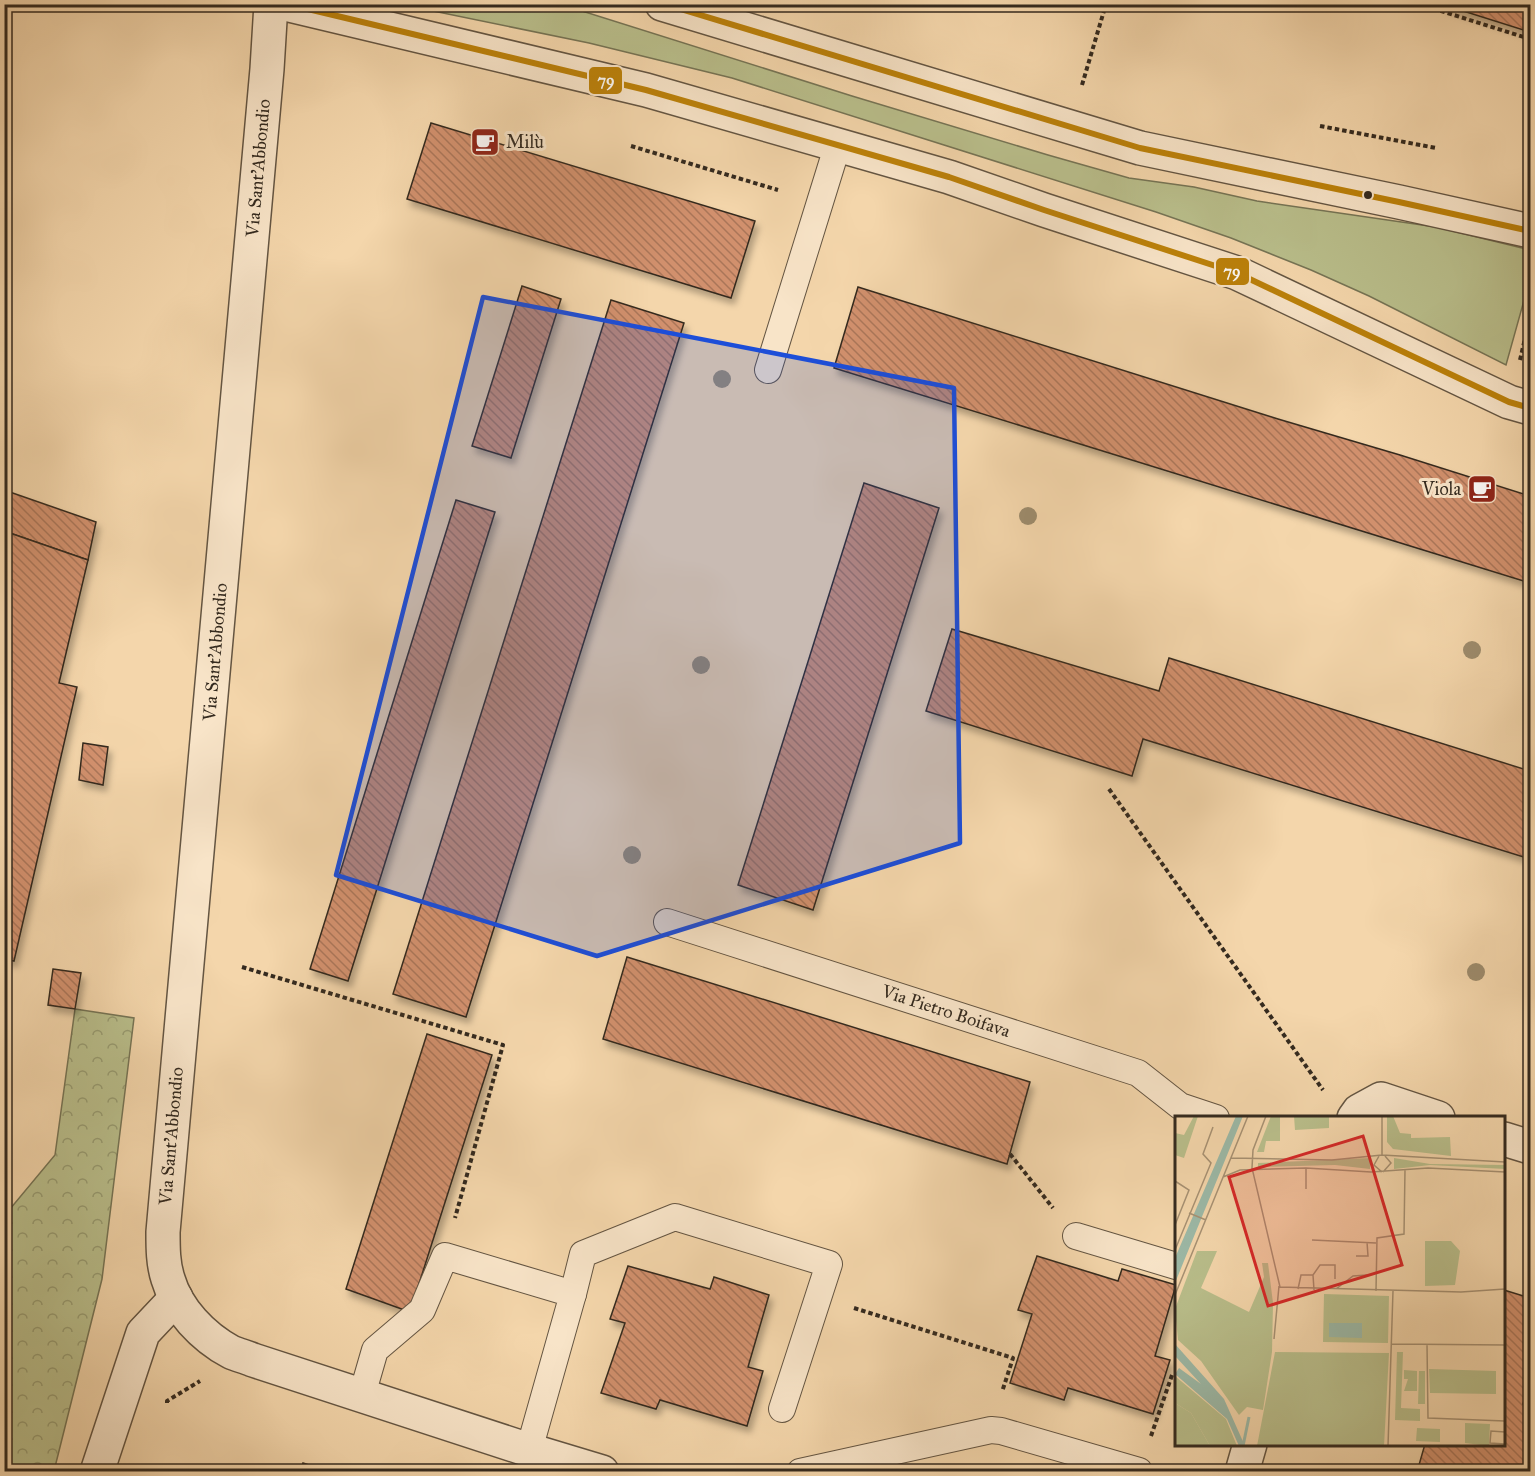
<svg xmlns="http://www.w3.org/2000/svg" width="1535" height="1476" font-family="'IM FELL Great Primer',serif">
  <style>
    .grass { fill: #b9be8b; stroke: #767455; stroke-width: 1.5 }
    .park { fill: url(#park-crowns); stroke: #767455; stroke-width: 1.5 }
    .building { fill: url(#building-back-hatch); stroke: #342a1f; stroke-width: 1.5; filter: url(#shadow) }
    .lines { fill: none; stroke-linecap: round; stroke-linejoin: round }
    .lane-casing { stroke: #645542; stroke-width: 28 }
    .street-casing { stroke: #645542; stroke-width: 36 }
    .path { stroke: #342a1f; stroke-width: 4; stroke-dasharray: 4.5 3; stroke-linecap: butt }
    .lane { stroke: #f8e4c8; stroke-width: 26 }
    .street { stroke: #f8e4c8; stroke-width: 33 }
    .bus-1-casing { stroke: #f8e4c8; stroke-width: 10 }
    .bus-1 { stroke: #bc8109; stroke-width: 6 }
    .tree { fill: #9d8c6d }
    .marked { fill: #1d4ed8; fill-opacity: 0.2; stroke: #1d4ed8; stroke-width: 4.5; stroke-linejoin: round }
    .bus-dot { fill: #342a1f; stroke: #f8e4c8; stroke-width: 2 }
    .labels { text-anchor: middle; stroke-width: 6; stroke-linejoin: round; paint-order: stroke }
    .poi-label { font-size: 18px; fill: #342a1f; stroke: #f8e4c8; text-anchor: start }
    .street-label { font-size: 18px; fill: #342a1f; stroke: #f8e4c8 }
    .inset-river { fill: none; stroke: #9cb9a7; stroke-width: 3 }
    .inset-road { fill: none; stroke: #a79173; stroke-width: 1.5 }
    .view { fill: #d62828; fill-opacity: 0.15; stroke: #d62828; stroke-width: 3 }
    .inset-edge { fill: none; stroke: #342a1f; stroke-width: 3 }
    .line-badge { stroke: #f8e4c8; stroke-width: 2 }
    .badge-label { font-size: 16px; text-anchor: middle; font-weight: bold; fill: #fff }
  </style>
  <defs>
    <pattern id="park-crowns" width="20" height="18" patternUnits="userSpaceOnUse" patternTransform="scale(1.5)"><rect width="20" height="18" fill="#b9be8b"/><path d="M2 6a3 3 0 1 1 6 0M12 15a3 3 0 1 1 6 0" fill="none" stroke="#979b71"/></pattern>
    <pattern id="building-back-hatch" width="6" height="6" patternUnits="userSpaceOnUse" patternTransform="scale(1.5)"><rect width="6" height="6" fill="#d1906d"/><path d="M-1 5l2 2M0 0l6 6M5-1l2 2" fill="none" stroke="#aa7659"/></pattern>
    <filter id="shadow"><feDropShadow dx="3.5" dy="6" stdDeviation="3" flood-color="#0004"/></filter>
  </defs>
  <rect width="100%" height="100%" fill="#f4d6ab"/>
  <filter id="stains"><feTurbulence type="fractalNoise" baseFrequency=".00333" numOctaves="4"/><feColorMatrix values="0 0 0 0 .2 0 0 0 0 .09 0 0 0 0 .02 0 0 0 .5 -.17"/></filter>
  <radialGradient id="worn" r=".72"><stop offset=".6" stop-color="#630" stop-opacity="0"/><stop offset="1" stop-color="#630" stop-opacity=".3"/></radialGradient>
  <path class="grass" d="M404,5H563L852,96L1048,155L1129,178L1194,187L1257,201L1436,227L1530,250V279L1506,365L1369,296L1311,270L1231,238L1156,212L732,78L589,43Z"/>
  <path class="park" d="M75,1009L134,1018L102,1279L54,1471H5V1215L55,1155Z"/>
  <g class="building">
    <path d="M1441,4H1530V33V32Z"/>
    <path d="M431,123L755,221L731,298L407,199Z"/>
    <path d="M522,286L561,299L511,458L472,446Z"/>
    <path d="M858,287L1278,419L1400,455L1530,496V583L834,368Z"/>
    <path d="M611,300L684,323L466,1017L393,994Z"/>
    <path d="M864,483L939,508L813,910L738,885Z"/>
    <path d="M4,490L96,522L88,560L4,531Z"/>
    <path d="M456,500L495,512L348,981L310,969Z"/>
    <path d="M4,531L88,560L59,683L77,687L14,961L4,959Z"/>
    <path d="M952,629L1159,691L1169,658L1530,771V859L1143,739L1132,776L926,711Z"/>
    <path d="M83,743L108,747L103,785L79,780Z"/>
    <path d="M627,957L1030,1082L1007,1164L603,1039Z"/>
    <path d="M53,969L81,973L75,1009L48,1005Z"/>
    <path d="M427,1034L492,1055L410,1312L346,1289Z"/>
    <path d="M1037,1256L1118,1281L1122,1269L1176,1285L1155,1356L1170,1360L1153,1414L1068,1388L1064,1400L1010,1383L1032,1314L1018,1310Z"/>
    <path d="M628,1266L710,1289L714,1277L769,1295L748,1367L763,1371L747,1426L660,1400L656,1409L601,1393L625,1323L610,1319Z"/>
    <path d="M1504,1290L1530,1298V1379L1523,1404L1530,1406V1472H1417L1425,1444H1504Z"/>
    <path d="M303,1463L330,1472H300Z"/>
  </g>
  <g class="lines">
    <g class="lane-casing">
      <g id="lane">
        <path d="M768,370L838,144"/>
        <path d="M667,922L1138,1073L1180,1106L1216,1118"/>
        <path d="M1076,1236L1176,1266"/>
        <path d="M573,1294L583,1254L675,1217L829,1264L782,1409"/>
        <path d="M362,1395L375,1350L422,1310L445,1256L573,1294L529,1450"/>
        <path d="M800,1472L991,1430L1001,1431L1139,1471"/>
      </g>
    </g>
    <g class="street-casing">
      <g id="street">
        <path d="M271,4L267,69L163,1232C163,1248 163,1264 168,1279C177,1310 203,1337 231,1352C238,1355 246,1357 253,1360L529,1450L602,1472"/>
        <path d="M285,4L646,90L949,177L1044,210L1237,273L1509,402L1530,408"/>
        <path d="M662,4L1140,148L1399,202L1530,231"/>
        <path d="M1354,1118L1359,1111L1381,1099L1438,1118"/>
        <path d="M1504,1139L1530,1147"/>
        <path d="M97,1472L143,1333L176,1298"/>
        <path d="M1242,1472L1250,1444"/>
      </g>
    </g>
    <g class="path">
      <path d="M1419,4L1530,39"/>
      <path d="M1082,85L1106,4"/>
      <path d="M1320,126L1436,148"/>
      <path d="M631,146L778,190"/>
      <path d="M1520,360L1530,317"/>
      <path d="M1109,789L1323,1090"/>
      <path d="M242,967L503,1045L455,1218"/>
      <path d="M1010,1154L1053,1208"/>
      <path d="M854,1308L1013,1358L1002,1392"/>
      <path d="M167,1403V1401L200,1381"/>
      <path d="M1151,1436L1172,1375L1176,1376"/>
    </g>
    <use href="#lane" class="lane"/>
    <use href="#street" class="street"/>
    <g class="bus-1-casing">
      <g id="bus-1">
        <path d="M287,4L646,90L949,177L1044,210L1237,273L1509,402L1530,408"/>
        <path d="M664,4L1140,148L1399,202L1530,231"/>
      </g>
    </g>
    <use href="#bus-1" class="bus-1"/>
  </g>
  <g class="tree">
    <circle cx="722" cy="379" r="9"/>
    <circle cx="1028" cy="516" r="9"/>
    <circle cx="1472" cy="650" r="9"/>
    <circle cx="701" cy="665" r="9"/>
    <circle cx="632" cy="855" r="9"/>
    <circle cx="1476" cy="972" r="9"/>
  </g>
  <path class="marked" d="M483,297L954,388L960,843L597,956L336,875Z"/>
  <defs>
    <g id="cafe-square" transform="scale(1.5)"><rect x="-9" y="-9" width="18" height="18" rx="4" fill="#8f2418" stroke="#f8e4c8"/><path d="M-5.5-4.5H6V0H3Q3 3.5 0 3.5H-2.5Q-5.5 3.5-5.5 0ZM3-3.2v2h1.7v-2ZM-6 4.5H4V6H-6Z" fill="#fff"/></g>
  </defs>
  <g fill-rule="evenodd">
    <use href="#cafe-square" x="485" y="142"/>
    <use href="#cafe-square" x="1482" y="489"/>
  </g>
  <circle class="bus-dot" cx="1368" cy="195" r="5"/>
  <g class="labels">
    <g class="poi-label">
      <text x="506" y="148">Milù</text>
      <text x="1461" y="495" text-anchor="end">Viola</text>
    </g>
    <g class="street-label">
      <text transform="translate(258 168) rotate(-85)" y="6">Via Sant'Abbondio</text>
      <text transform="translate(215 652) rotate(-85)" y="6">Via Sant'Abbondio</text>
      <text transform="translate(946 1011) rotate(18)" y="6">Via Pietro Boifava</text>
      <text transform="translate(171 1136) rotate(-85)" y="6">Via Sant'Abbondio</text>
    </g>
  </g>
  <g transform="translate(1175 1116)">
    <rect width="330" height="330" fill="#f4d6ab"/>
    <path d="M212,0H218L225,17L236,18V22L275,21L276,40L218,33L212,26ZM195,42V53L160,49L83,51V47ZM219,42L255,48L330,49V53L255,49L219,53ZM149,178L214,180L213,227L148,226ZM100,236L214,237L209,330H82ZM222,236H228L226,292L245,293V305L220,304ZM254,253L321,255V278L255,277ZM229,254L242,255V275H229L233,263H229ZM244,255H250V288H243ZM0,287L16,297L35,330H0ZM290,307L315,308L314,330L290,327ZM242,312L265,313V326L241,325Z" fill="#b9be8b"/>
    <path d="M19,0H23L9,42L0,39V17L9,19ZM250,125H276L285,135L280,169L250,170ZM22,135H42L26,172L74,196L89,161L87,147H93L98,187L97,236L88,294L72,291L64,299L26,245L3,224L0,193Z" fill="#b9be8b"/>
    <path d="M96,0H105V25H91L89,36H82ZM119,0H154V12L120,14ZM0,260L51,303L62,330H35L16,297L0,287Z" fill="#b9be8b"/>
    <path d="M61,0H68L0,167V142ZM154,207H187V222L154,221ZM0,228L49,283L70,330H64L52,303L0,258L4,252L26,268L0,240Z" fill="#9cb9a7"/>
    <path class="inset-river" d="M68,330L74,301"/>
    <path class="inset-road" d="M91,0L78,34L77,52L105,171L286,176L330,173M207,0V39M204,40L199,49L207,56M56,42L157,44L207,39L330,46M208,56L216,47L210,40M48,61L65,54L131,52L196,56L253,52L330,56M0,65L14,74L0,109M131,73V52M14,97L31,104M137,124L201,127M0,134L36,47L28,38L38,11M181,140H193L192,126M138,159L145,149H160V163M123,173L126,159H138L139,174M161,173L178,160L192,159M201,175L202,122L229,118L230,54M0,179L73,0M99,223L104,170M217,228L330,229M252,228L253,302L330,305M330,316L316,315L315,327L330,328M213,330L218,175"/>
    <path class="view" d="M188,20L227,149L93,190L54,61Z"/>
    <rect width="330" height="330" class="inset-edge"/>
  </g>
  <g class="line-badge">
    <rect x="588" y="66" width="35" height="29" rx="6" fill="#bc8109"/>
    <rect x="1215" y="257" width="35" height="29" rx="6" fill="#bc8109"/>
  </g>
  <g class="badge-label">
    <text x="606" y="86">79</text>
    <text x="1232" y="277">79</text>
  </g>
  <rect width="1535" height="1476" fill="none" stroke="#f4d6ab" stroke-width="24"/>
  <rect x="6" y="6" width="1523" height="1464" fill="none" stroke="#342a1f" stroke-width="3"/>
  <rect x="12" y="12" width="1511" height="1452" fill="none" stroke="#342a1f" stroke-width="1.5"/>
  <rect width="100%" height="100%" filter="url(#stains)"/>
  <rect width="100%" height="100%" fill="url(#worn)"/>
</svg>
